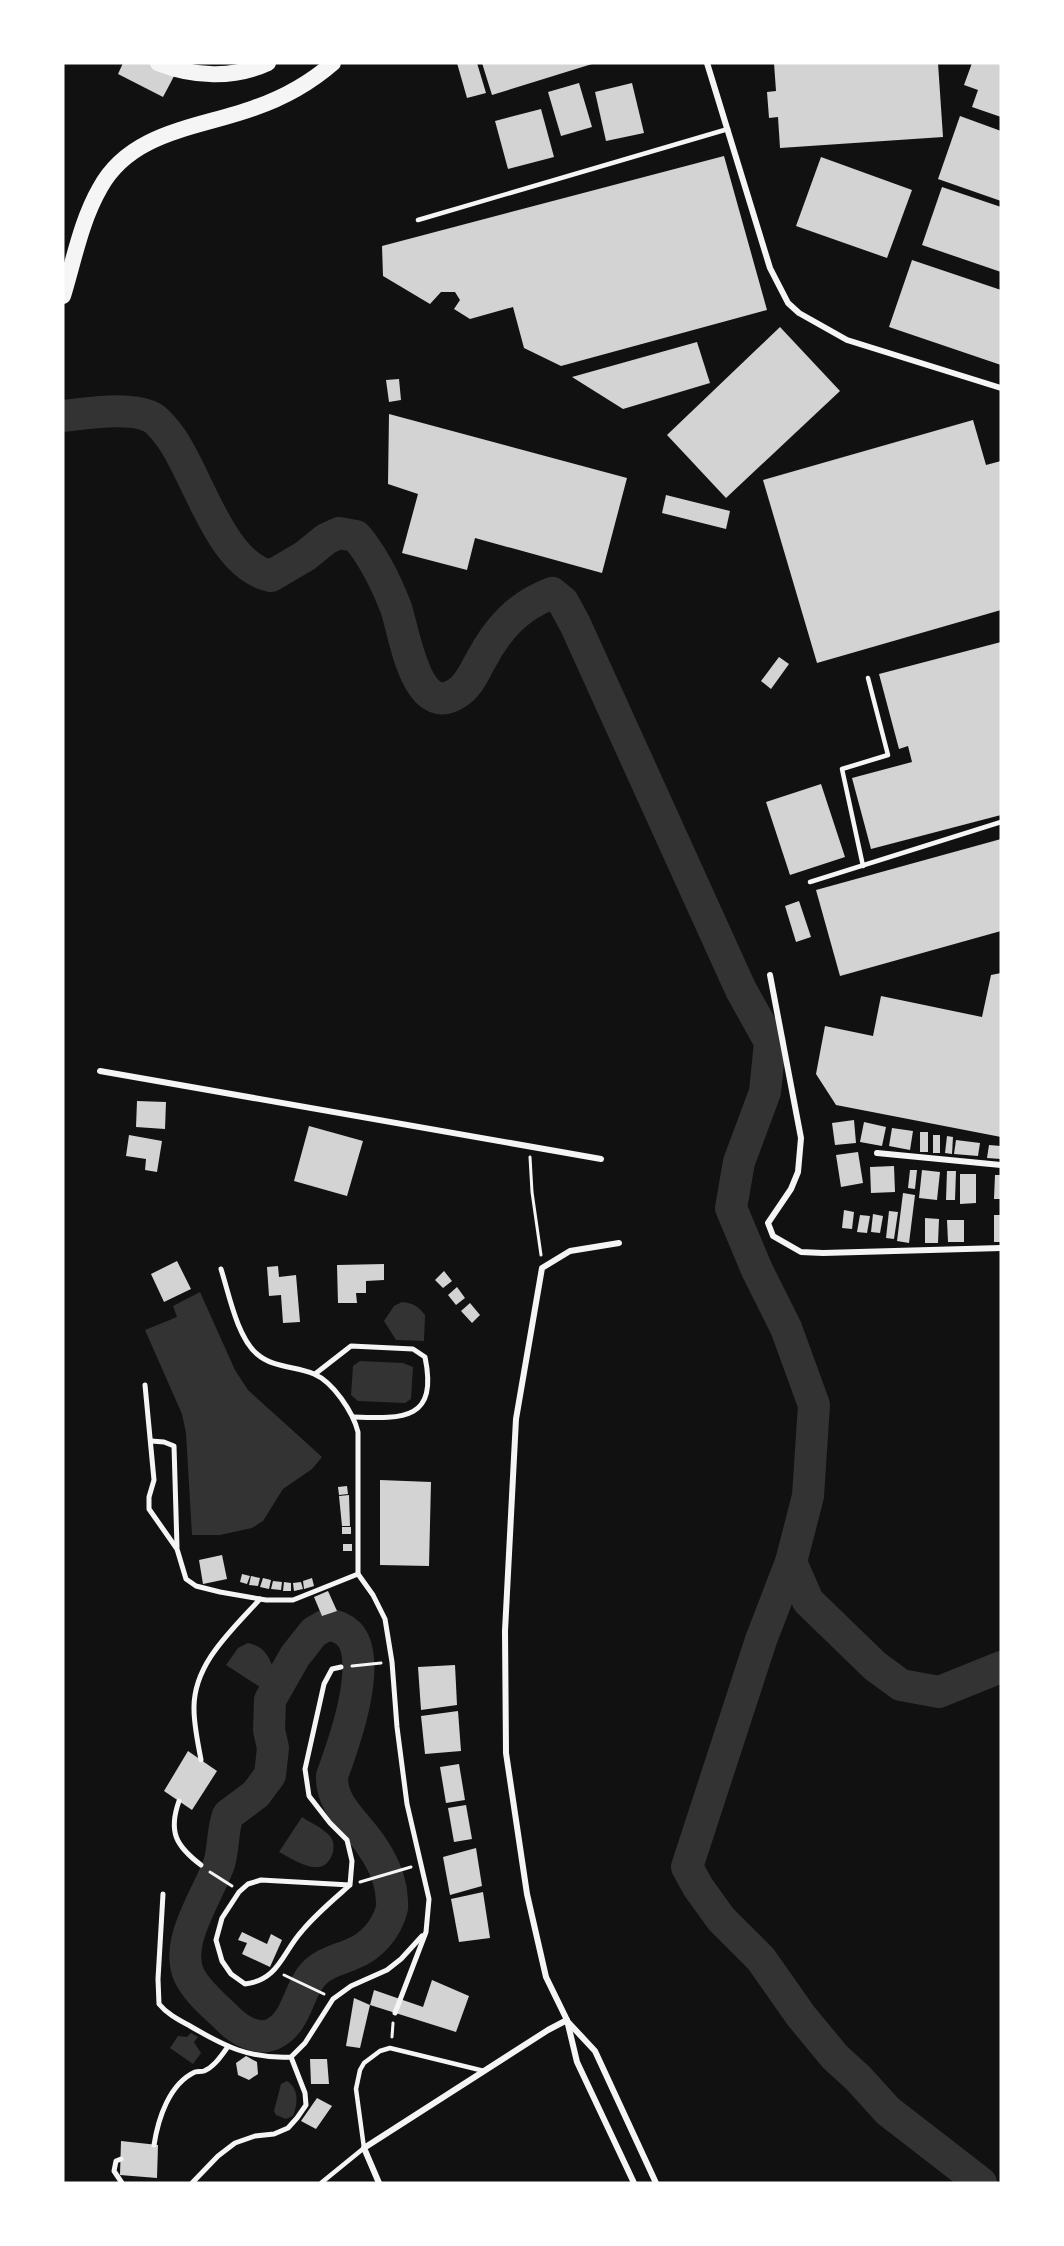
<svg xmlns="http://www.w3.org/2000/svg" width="1064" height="2246" font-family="Spectral,serif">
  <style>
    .water { fill: #333 }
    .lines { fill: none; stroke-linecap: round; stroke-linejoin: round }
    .river { stroke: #333; stroke-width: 32 }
    .building { fill: #d3d3d3 }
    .path { stroke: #f5f5f5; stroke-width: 3 }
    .service { stroke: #f5f5f5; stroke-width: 4.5 }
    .pedestrian { stroke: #f5f5f5; stroke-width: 5 }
    .minor { stroke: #f5f5f5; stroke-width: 6 }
    .motorway { stroke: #f5f5f5; stroke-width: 16 }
  </style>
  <rect width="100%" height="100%" fill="#111"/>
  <g class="water">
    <path d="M200,1292L235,1370L248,1390L322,1457L312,1469L283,1489L263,1521L252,1528L220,1535H192L186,1433L182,1414L145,1330L177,1317L173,1306Z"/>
    <path d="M402,1302C413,1303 418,1306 425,1315L424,1341L396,1340L384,1321L394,1306Z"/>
    <path d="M360,1361L403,1363L413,1367L411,1399L405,1403L358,1401L351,1395L353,1366Z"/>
    <path d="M248,1643C262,1646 267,1653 272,1665L260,1687L226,1665L238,1648Z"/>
    <path d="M302,1817C311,1823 321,1827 329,1835C334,1840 334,1846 333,1852C324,1882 295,1860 279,1852Z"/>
    <path d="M191,2033L198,2037L194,2042L201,2053L193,2064L170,2048L178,2036L187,2037Z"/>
    <path d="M287,2081C299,2089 298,2103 293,2116L286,2119L276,2115L274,2111L281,2084Z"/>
  </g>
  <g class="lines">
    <g class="river">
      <path d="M63,416C86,413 128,407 149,416C157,419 164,429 169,435C198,473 219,565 271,576L305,556L326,539L339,533L356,536C374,557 386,582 396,608C404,631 416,721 457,693C469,686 474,672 481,660C498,628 518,606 552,593L563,602L575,624L741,990L770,1042L765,1092L739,1162L731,1208L757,1270L786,1328L814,1405L808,1496L791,1562L761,1640L687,1867L698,1887L721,1919L761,1959L801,2016L835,2057L858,2078L888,2111L981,2183"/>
      <path d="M791,1562L808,1601L875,1666L901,1685L939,1692L1001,1667"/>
      <path d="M328,1624C336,1626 343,1628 349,1634C374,1661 343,1746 332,1776C331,1806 356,1822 371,1845C381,1859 388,1873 391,1890C391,1896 393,1902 392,1908C387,1929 371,1947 352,1954C341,1959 329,1961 319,1969C297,1985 300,2021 273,2034C257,2041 239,2030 228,2019C215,2006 197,1992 189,1975C174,1942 208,1895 219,1864C224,1848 222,1831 228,1815L256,1794L270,1775L273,1748L269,1730L270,1700L295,1656L314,1632Z"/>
    </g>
  </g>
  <g class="building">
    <path d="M123,63H181L163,97L118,74Z"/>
    <path d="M457,63H477L486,93L467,98Z"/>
    <path d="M482,63H592V64L492,95Z"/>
    <path d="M774,63H938L943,137L780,148L778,117L769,118L767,92L776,91Z"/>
    <path d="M972,63H1001V117L972,107L978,90L964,85Z"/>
    <path d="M579,83L592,127L561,136L548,92Z"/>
    <path d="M632,83L644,133L606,141L595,92Z"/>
    <path d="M541,109L554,157L508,169L495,121Z"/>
    <path d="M960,116L1001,131V201L938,179Z"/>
    <path d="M724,156L767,310L561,366L524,348L513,307L470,319L454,309L460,300L455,292H441L430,304L383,276L382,246Z"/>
    <path d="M821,157L912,190L887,258L796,226Z"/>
    <path d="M942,187L1001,207V272L922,245Z"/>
    <path d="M912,260L1001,290V365L889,327Z"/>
    <path d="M780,327L840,391L726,498L667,435Z"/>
    <path d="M697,342L710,383L623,409L572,377Z"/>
    <path d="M399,379L401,400L389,402L386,380Z"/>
    <path d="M389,414L627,478L602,573L475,538L467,570L402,553L418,494L388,484Z"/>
    <path d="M973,420L986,465L1001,461V610L817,663L763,480Z"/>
    <path d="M666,495L730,511L726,529L662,513Z"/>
    <path d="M1001,642V815L871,849L852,778L912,762L908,746L899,749L879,674Z"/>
    <path d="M779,657L789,664L771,689L761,681Z"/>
    <path d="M821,784L845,857L790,875L766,802Z"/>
    <path d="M1001,839V931L840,976L816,890Z"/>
    <path d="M799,901L811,937L796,942L785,906Z"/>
    <path d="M1001,973V1137L836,1105L816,1074L825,1026L873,1036L881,996L982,1017L991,975Z"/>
    <path d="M137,1101L166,1102L165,1129L136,1127Z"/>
    <path d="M854,1120L856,1143L835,1145L832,1123Z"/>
    <path d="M864,1122L886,1127L882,1146L860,1142Z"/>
    <path d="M309,1126L363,1141L347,1196L294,1181Z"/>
    <path d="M892,1128L913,1131L910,1150L889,1146Z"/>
    <rect x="920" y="1132" width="8" height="20"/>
    <path d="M129,1135L162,1141L157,1172L145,1170L146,1159L126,1156Z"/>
    <rect x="933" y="1135" width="7" height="18"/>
    <path d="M947,1136L953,1137L952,1154L945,1153Z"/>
    <path d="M956,1140L980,1143L978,1156L954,1154Z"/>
    <path d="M989,1145L1001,1146V1159L987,1158Z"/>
    <path d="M858,1152L863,1183L841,1187L836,1155Z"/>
    <path d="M894,1166L895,1192L871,1193L870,1167Z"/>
    <path d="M910,1170H917L915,1189L908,1188Z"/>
    <path d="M922,1170L940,1172L937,1200L919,1198Z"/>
    <path d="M947,1171H956L955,1200H946Z"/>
    <path d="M960,1174H976V1203L960,1204Z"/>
    <path d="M995,1175H1001V1199H994Z"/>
    <path d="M903,1193L915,1195L909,1243L897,1241Z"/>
    <path d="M844,1210L854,1212L852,1229L842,1228Z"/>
    <path d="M889,1211L898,1212L894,1239L886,1238Z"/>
    <path d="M873,1214L883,1216L880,1233L871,1232Z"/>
    <path d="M860,1215L870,1216L867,1233L857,1232Z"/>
    <rect x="994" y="1215" width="7" height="27"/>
    <path d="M925,1218L939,1219L938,1243H925Z"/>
    <path d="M947,1220H964V1242H948Z"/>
    <path d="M177,1261L191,1289L164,1302L151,1274Z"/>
    <path d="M384,1264V1280L366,1281V1293H356L357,1303H338L337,1265Z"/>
    <path d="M278,1266L279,1277L296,1275L300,1322L283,1323L281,1295L269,1296L267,1267Z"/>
    <path d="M444,1271L452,1281L443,1288L435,1280Z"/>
    <path d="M457,1287L465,1298L456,1305L448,1295Z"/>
    <path d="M470,1303L480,1315L472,1323L461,1311Z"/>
    <path d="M380,1480L431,1482L429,1566L380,1565Z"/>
    <path d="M347,1486L348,1494L339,1495L338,1487Z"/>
    <path d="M349,1495L350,1526H342L339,1496Z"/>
    <rect x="342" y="1527" width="9" height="7"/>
    <rect x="343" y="1544" width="9" height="7"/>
    <path d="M222,1555L227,1579L203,1584L199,1560Z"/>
    <path d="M242,1574L250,1576L247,1584L240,1582Z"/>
    <path d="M251,1576L260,1578L258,1586L249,1585Z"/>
    <path d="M263,1578L271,1580L269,1589L260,1587Z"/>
    <path d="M312,1578L314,1586L304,1589L303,1581Z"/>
    <path d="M273,1581L282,1582L281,1590L271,1589Z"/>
    <path d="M284,1582L291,1583V1591H283Z"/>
    <path d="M301,1582L303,1589L294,1591L293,1583Z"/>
    <path d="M328,1591L337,1611L322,1616L314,1597Z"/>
    <path d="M455,1665L457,1705L421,1710L418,1667Z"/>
    <path d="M458,1711L461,1751L425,1754L421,1716Z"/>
    <path d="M188,1751L217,1771L192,1810L164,1791Z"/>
    <path d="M459,1764L465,1800L446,1803L440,1767Z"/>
    <path d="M466,1805L472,1839L454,1842L448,1808Z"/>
    <path d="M476,1848L482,1886L450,1895L443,1857Z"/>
    <path d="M483,1892L490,1938L459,1942L451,1899Z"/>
    <path d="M242,1932L267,1944L271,1934L282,1940L270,1967L242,1954L247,1943L238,1940Z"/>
    <path d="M432,1980L469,1996L456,2032L370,2005L374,1990L423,2007Z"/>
    <path d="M354,1998L370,2005L360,2048L346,2046Z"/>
    <path d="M246,2056L257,2062L258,2074L249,2080L238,2075L236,2063Z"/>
    <path d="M310,2059H327L329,2084H311Z"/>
    <path d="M317,2098L332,2106L316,2129L301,2121Z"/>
    <path d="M121,2141L158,2145L157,2178L120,2175Z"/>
  </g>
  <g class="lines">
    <g class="path">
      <path d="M530,1157L532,1192L541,1255"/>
      <path d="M352,1666L381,1663"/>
      <path d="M210,1872L232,1886"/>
      <path d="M360,1882L411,1867"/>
      <path d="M284,1975L324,1994"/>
      <path d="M392,2037L393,2023"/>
    </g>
    <g class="service">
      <path d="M418,220L728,129"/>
      <path d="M863,866L842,769L888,755L868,678"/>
      <path d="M810,882L1001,822"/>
      <path d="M321,2183L364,2148L356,2089L360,2070L364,2063L380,2051L390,2048L484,2071"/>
    </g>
    <g class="pedestrian">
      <path d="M221,1269C229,1294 237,1337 257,1354C273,1368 295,1366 314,1374C333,1382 353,1412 358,1432V1574L373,1595L385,1619L392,1662L397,1727L407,1804L429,1899L426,1932L395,2013"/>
      <path d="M315,1374L351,1346L413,1349L425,1357C438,1420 404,1419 354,1417"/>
      <path d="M145,1385L154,1480L149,1497V1509L177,1549L186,1579L196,1586L220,1592L266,1600H293L358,1574"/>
      <path d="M151,1441L164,1442L174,1446L177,1547"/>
      <path d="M341,1667L332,1669L324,1684L305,1769L309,1796L330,1823L347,1840L352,1861L350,1885C333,1900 316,1914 302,1931C282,1953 279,1980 245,1984L231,1974L222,1961L216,1940L222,1918L239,1892L248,1884L261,1880L350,1885"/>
      <path d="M201,1760C198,1743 194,1726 194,1709C193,1664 232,1630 260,1599"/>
      <path d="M179,1801C168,1832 176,1846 201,1865"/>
      <path d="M163,1894L158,1979L159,2004C167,2014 179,2020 190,2026C224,2046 249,2059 291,2057L305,2043L333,1999L351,1986L387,1970L401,1959L422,1936"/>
      <path d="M154,2145C158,2119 169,2084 195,2072C198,2071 201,2072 204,2071C214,2067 221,2056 227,2048"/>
      <path d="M121,2159L116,2161L114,2171L122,2183"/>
      <path d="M192,2183L218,2156L235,2143L255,2136L274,2134L288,2128L297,2118L306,2105L305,2093L291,2057"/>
    </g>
    <g class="minor">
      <path d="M707,63L770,268L788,303L799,313L847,340L1001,388"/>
      <path d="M770,975L801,1138L798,1172L791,1189L768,1223L773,1236L801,1252L823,1253L1001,1248"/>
      <path d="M100,1071L601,1159"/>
      <path d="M877,1153L1001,1165"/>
      <path d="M619,1243L570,1251L542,1268L516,1419L505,1631L506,1753L527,1894L546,1977L567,2020L577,2062L634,2183"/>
      <path d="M568,2022L595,2051L656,2183"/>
      <path d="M379,2183L364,2148L548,2030L567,2020"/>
    </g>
    <g class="motorway">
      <path d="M158,63C193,77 234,79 268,63"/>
      <path d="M63,296C74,260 81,221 100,188C131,131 199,128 254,108C283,98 310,83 333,63"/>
    </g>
  </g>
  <rect width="1064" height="2246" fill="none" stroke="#ffffff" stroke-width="129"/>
</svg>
